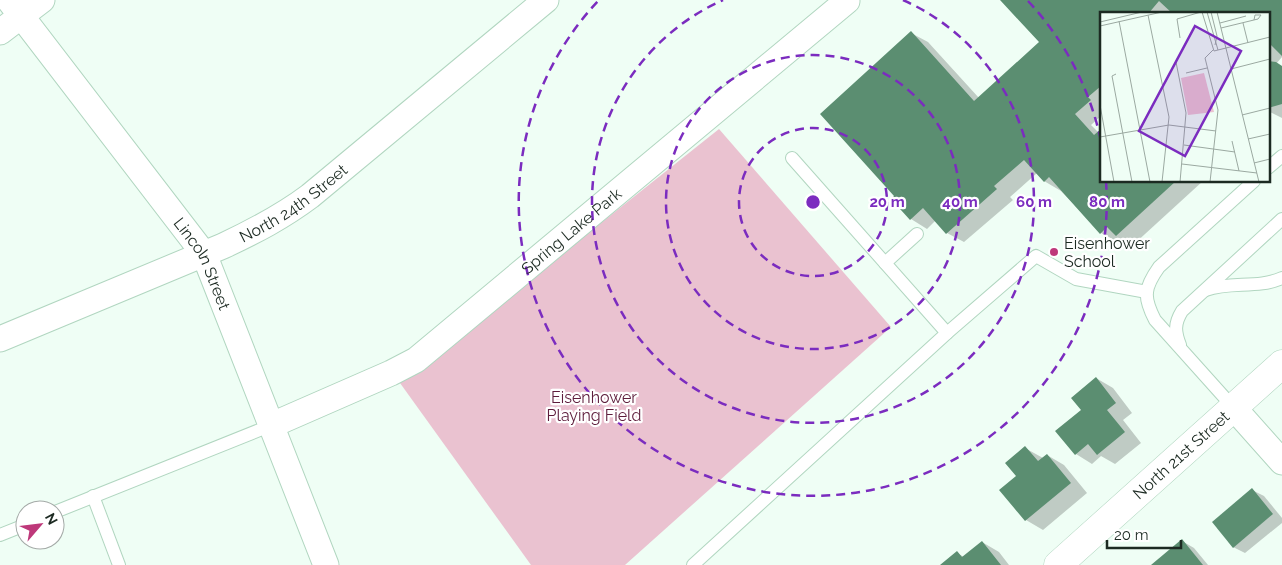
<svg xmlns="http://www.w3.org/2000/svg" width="1282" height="565" font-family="Raleway,sans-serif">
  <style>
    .green { fill: #eac2d0 }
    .shadow { fill: #0003 }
    .building { fill: #5b8e71 }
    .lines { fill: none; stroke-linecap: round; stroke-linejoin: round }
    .service-casing { stroke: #b1d6c0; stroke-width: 14 }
    .minor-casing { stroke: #b1d6c0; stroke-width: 27 }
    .secondary-casing { stroke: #b1d6c0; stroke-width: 29 }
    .service { stroke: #fff; stroke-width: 12 }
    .minor { stroke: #fff; stroke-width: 25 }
    .secondary { stroke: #fff; stroke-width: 28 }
    .ring { fill: none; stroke: #7b2cbf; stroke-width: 2.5; stroke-dasharray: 9 6 }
    .poi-dot { fill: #be387a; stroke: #fff; stroke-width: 2 }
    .labels { text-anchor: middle; stroke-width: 4.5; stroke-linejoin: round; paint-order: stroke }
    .street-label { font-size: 16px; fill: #1c2a22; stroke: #fff }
    .poi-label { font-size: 16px; fill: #1c2a22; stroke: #fff; text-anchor: start }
    .park-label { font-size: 16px; fill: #5e1d3c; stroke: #fff }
    .inset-road { fill: none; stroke: #9ba9a1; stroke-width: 1 }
    .view { fill: #7b2cbf; fill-opacity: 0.15; stroke: #7b2cbf; stroke-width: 2.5 }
    .inset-edge { fill: none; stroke: #1c2a22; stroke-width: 2.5 }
    .centre { fill: #7b2cbf; stroke: #fff; stroke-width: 2.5 }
    .ring-label { font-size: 15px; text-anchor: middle; font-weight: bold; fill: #7b2cbf; stroke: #fff; stroke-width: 4.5; stroke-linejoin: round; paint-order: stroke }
  </style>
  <rect width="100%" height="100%" fill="#effef5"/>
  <path class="green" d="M719,129L891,327L625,565H531L400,383Z"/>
  <g class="shadow">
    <path d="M1002,0H1282V57L1276,64L1282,68V118L1268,111V14H1101V116L1091,125L1099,133L1101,181H1203L1133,245L1122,238L1118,242L1101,233L1061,191L1044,181L1037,173L1010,197L1013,200L964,242L947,233L936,220L927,229L911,219L896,196L911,33L928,42L979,98L1040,42Z"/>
    <path d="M1096,378L1113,388L1132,413L1123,420L1141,443L1115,464L1101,456L1092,464L1076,454L1083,410Z"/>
    <path d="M1025,448L1043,458L1047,455L1064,465L1087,493L1043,530L1026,520L1018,477Z"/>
    <path d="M1252,490L1264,496L1282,518V523L1245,553L1233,547Z"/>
    <path d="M1182,541L1194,548L1208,565H1153Z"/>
    <path d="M982,542L999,552L1009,565H942L957,553L964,557Z"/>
  </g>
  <g class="building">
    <path d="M1000,0H1282V56L1269,43L1268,45V14H1173L1159,1L1148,14H1101V86L1088,97L1091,100L1075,114L1094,135L1101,129V181H1176L1116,236L1107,227L1100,234L1049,177L1044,182L1024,160L994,186L997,189L946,234L923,208L910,220L891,199L894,196L820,114L911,31L974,101L1039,42Z"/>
    <path d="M1268,61L1276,62L1282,66V104L1268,108Z"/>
    <path d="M1096,377L1116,403L1107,410L1125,432L1097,455L1088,444L1075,455L1055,431L1081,410L1071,398Z"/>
    <path d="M1025,446L1038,461L1047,454L1071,483L1025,521L999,490L1016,476L1005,463Z"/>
    <path d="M1252,488L1273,514L1233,548L1212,522Z"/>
    <path d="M1182,539L1203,565H1151Z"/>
    <path d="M982,541L1001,565H940L957,551L962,557Z"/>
  </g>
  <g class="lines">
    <g class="service-casing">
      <g id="service">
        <path d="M792,158L947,333"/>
        <path d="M1268,168L1282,156"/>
        <path d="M885,263L917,234"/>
        <path d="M1206,290C1230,281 1258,289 1282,278"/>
        <path d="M1180,345C1175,332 1174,324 1182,311L1282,219"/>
        <path d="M1233,407L1155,320C1143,297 1144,288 1159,267L1254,181"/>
        <path d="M93,496L119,565"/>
        <path d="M55,512L272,425"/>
        <path d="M0,535L25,525"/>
        <path d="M693,565L947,333L1036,256L1076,279L1147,292"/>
      </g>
    </g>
    <g class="minor-casing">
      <g id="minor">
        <path id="s1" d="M9,0L204,254L326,565"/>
        <path d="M0,32L42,0"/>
        <path id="s2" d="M0,339L223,246C255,231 282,217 310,196L546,0"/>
        <path d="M1233,407L1282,462"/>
        <path id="s3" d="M272,425L391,373L416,360L847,1"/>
      </g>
    </g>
    <g class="secondary-casing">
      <g id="secondary">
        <path id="s4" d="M1058,565L1282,364"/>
      </g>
    </g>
    <use href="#service" class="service"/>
    <use href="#minor" class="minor"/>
    <use href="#secondary" class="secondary"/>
  </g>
  <g class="ring">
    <circle cx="813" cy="202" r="74"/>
    <circle cx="813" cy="202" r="147"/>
    <path d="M903 0A221 221 0 1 1 723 0"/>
    <path d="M1028 1A294 294 0 0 1 1101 141M1106 181A294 294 0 1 1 598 1"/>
  </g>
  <circle class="poi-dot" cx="1054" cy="252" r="5"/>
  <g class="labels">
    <g class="street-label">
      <text dy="6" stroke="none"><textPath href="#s2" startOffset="324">North 24th Street</textPath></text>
      <text dy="6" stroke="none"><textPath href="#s3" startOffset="360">Spring Lake Park</textPath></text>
      <text dy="6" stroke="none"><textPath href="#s1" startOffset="328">Lincoln Street</textPath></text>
      <text dy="6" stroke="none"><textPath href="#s4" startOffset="165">North 21st Street</textPath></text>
    </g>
    <g class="poi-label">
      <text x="1064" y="249">Eisenhower<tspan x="1064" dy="18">School</tspan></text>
    </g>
    <g class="park-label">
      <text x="594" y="403">Eisenhower<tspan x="594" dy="18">Playing Field</tspan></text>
    </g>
  </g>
  <g transform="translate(1100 12)">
    <rect width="170" height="170" fill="#effef5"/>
    <path d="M104,61L114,100L88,103L81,66Z" fill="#eac2d0"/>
    <path class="inset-road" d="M102,0L114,39L170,25M107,0L118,38M111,0L117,24L115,33M117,0L159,170M48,3L69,105L62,170M19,9L50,170M0,10L42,0M120,11L146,4M143,11L148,31M0,14L62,0M121,16L158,7L161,3H155L154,8M80,26L77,7L101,0M76,50L86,101L80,170M131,57L170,47M86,61L107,56M16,62L12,64L32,170M0,93L14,170M142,103L170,96M0,125L69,113L116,119M148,127L170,122M132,129L139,159M84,133L135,140M154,151L170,147M82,152L157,161M110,170L118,98L105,46L113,38"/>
    <path class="view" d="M95,14L141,39L85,144L39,119Z"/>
    <rect width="170" height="170" class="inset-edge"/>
  </g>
  <circle cx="813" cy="202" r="8" class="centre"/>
  <g class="ring-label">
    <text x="887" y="207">20 m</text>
    <text x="960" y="207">40 m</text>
    <text x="1034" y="207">60 m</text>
    <text x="1107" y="207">80 m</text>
  </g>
  <g transform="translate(40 525) rotate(62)"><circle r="24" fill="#ffffff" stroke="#a4aaa7"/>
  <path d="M0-4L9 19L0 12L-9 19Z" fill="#be387a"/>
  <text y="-8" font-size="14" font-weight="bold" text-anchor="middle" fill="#1c2a22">N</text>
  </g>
  <path d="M1107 540v8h74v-8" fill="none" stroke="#1c2a22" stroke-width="2.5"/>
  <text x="1114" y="540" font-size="15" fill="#1c2a22" stroke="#ffffff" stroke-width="4" paint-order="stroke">20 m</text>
</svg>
